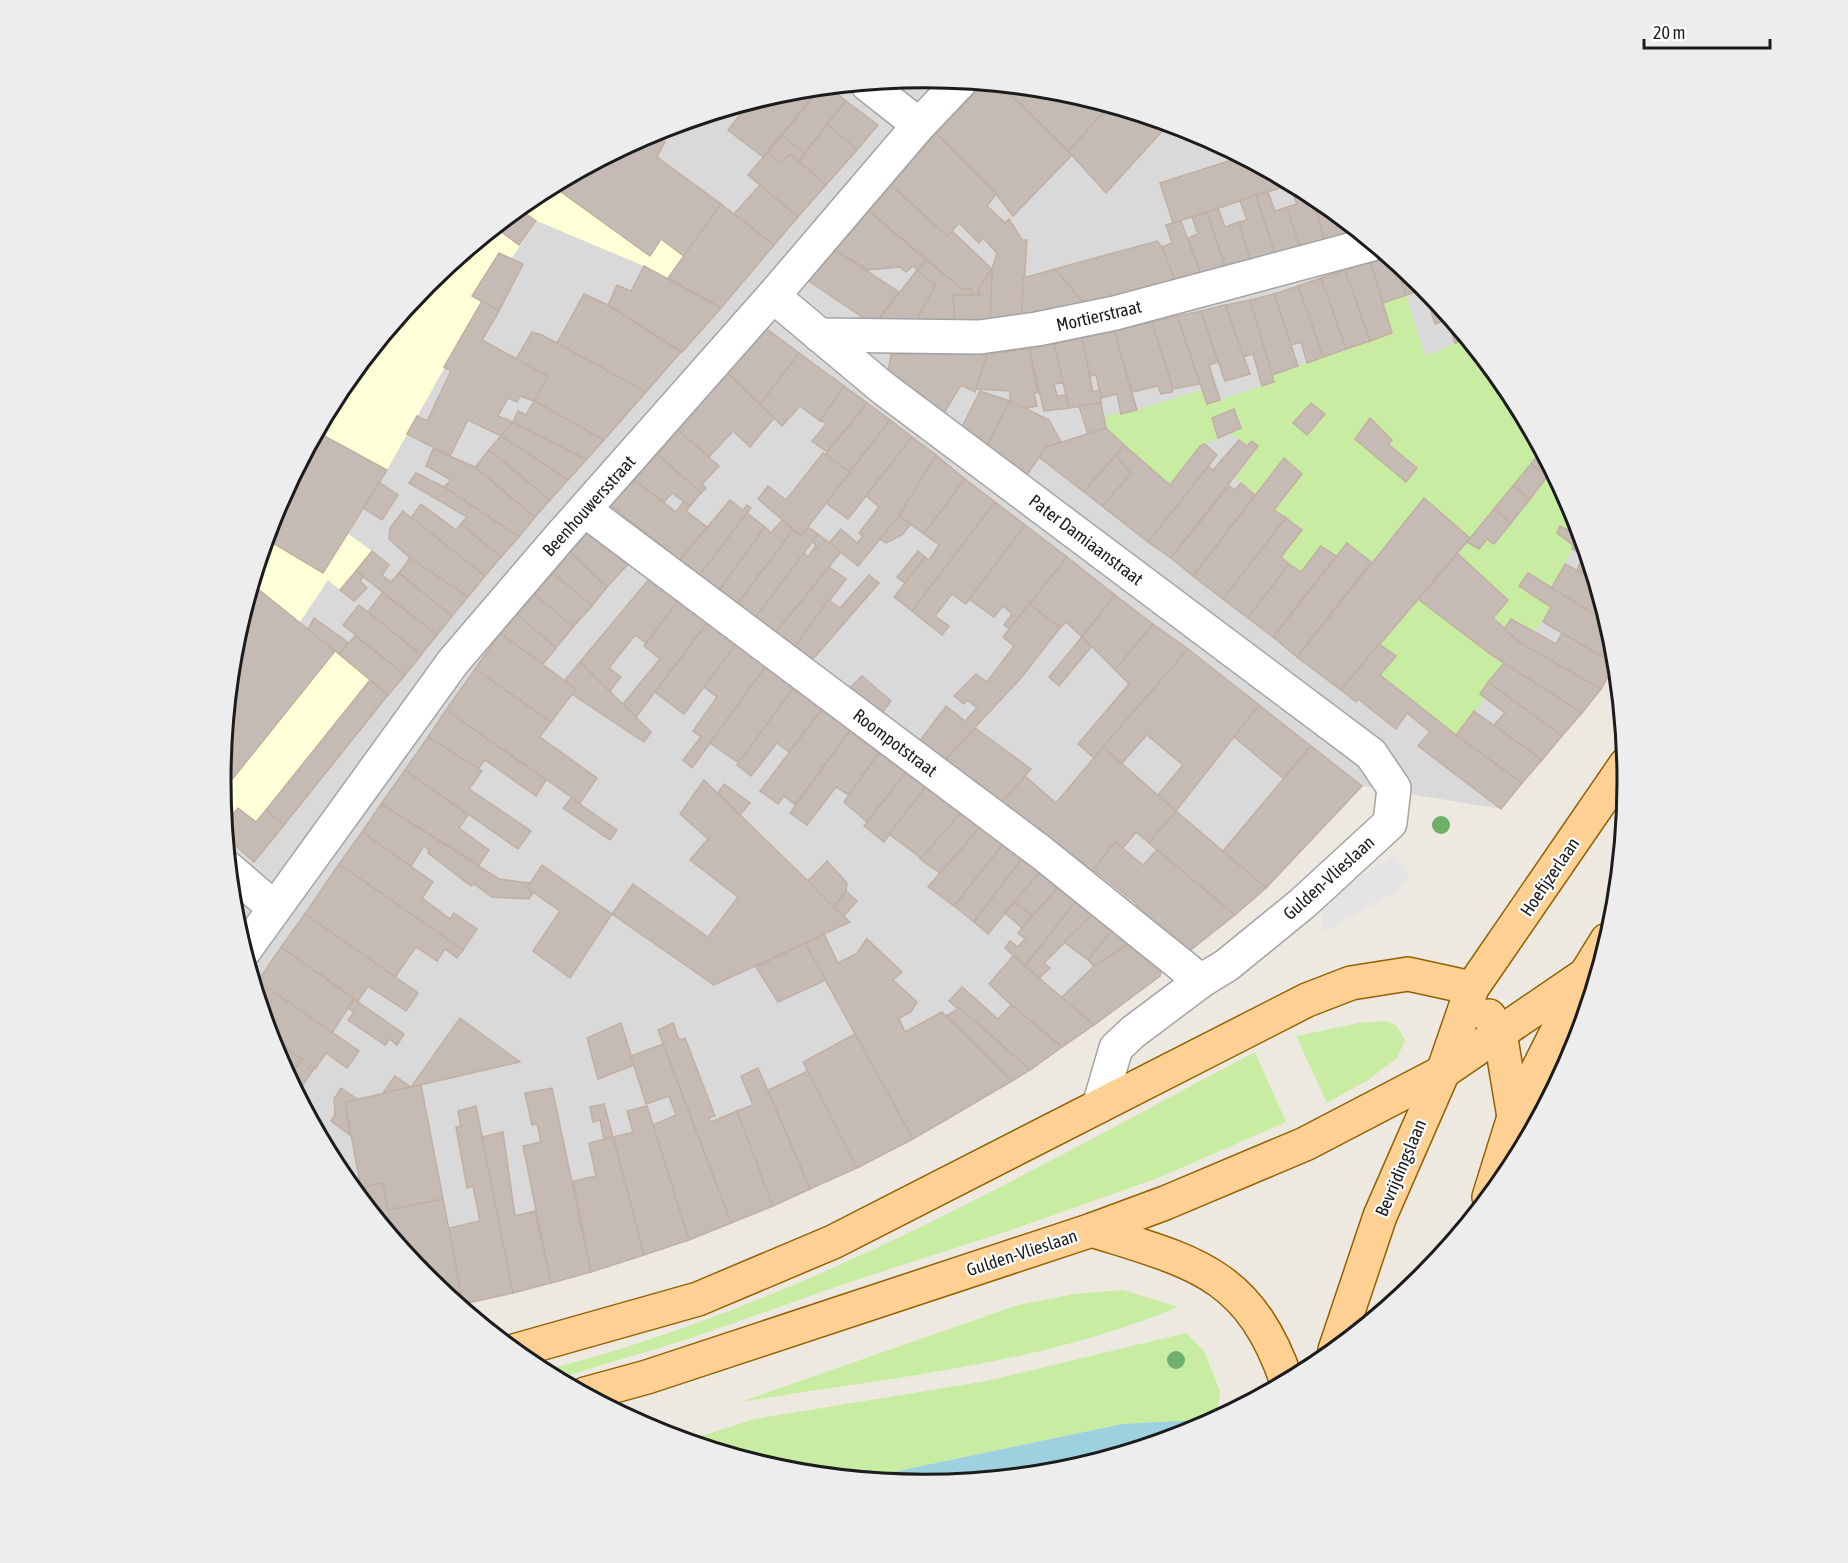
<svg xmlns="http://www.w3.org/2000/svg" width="1848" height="1563" font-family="'Asap Condensed',sans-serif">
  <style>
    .residential { fill: #dad9d9 }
    .education { fill: #ffffd8 }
    .grass { fill: #c8eca2 }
    .parking { fill: #e4e4e4 }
    .water { fill: #9dd1df }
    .building { fill: #c6bbb4; stroke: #c0afa2; stroke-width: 1.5 }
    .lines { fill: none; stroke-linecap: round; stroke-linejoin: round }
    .minor-casing { stroke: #a3a3a3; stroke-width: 36 }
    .major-casing { stroke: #936100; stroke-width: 36 }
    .minor { stroke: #fff; stroke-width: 33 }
    .major { stroke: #ffd094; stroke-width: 33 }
    .tree { fill: #6eaf6c }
    .labels { text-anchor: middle; stroke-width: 4.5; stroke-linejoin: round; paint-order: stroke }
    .street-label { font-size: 18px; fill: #1c1c1c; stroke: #fff }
    .rim { fill: none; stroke: #1c1c1c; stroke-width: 3 }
  </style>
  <rect width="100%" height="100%" fill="#eee9e0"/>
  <path class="residential" d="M924,78L1062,92L1194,132L1315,197L1422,284L1509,391L1574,513L1614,645L1616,664L1602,689L1501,809L1362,786L1266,888L1188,954L1094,1025L1021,1075L946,1121L857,1168L689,1240L591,1272L459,1305L426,1279L339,1172L274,1050L234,918L221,781L339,390L427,284L533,196L655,131L787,91Z"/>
  <path class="education" d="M651,133L665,142L657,157L774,245L721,308L644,266L537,221L511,259L499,254L472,295L482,301L387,470L347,533L372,551L340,590L328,580L300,622L388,695L254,862L226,837L221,781L234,644L274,512L339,390L427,284L533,196Z"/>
  <g class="grass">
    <path d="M1406,295L1425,356L1466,339L1509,391L1541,451L1470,538L1424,498L1371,562L1347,543L1336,556L1321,546L1301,572L1281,557L1302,529L1274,510L1302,474L1284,458L1255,495L1235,478L1258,446L1252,441L1247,446L1231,434L1205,444L1170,485L1106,428L1103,416L1132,411L1202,390L1207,404L1274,382L1272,375L1393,333L1383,303Z"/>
    <path d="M1552,471L1576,518L1567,530L1561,526L1557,533L1574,546L1551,589V607L1535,632L1511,619L1504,629L1493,618L1508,599L1458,554L1467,542L1479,549L1487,539L1494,544Z"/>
    <path d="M1418,599L1504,663L1480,694L1485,698L1456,735L1380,675L1396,656L1380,644Z"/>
    <path d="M1385,1021L1396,1025L1405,1040L1397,1058L1368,1080L1327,1103L1296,1036L1358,1023Z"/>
    <path d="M1255,1052L1286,1122L1158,1178L1014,1229L847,1283L685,1340L556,1379L541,1371C796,1308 1025,1173 1255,1052Z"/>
    <path d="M1123,1290L1178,1307C1040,1365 887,1378 740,1402L1018,1305L1074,1294Z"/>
    <path d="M1186,1333L1204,1351L1220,1391L1216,1419L1122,1424L860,1479L786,1471L685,1441L755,1419L987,1381Z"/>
  </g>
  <path class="parking" d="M1395,854L1409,877L1397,891L1324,932L1321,903Z"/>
  <path class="water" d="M1216,1419L1193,1432L1061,1472L924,1485L860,1479L1122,1424Z"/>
  <g class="building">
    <path d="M984,84L1002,86L1072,155L1013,216L996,194L936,133Z"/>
    <path d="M1002,86L1062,92L1101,104L1107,109L1068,151Z"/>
    <path d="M829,87L846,101L805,154L782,135L820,88Z"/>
    <path d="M820,88L763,157L728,130L749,103L787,91Z"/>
    <path d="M846,101L878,125L857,150L827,124Z"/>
    <path d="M749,103L741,113L734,108Z"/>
    <path d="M1101,104L1169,124L1106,193L1068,151L1107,109Z"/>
    <path d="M827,124L857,150L826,185L799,161Z"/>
    <path d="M651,133L665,142L657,157L721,204L685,257L661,239L650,256L553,186Z"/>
    <path d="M936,133L996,194L987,206L1005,223L1009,219L1022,240H1027L1022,315L990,321L992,269L997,253L983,238L979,243L959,223L947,236L891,185Z"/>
    <path d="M782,135L805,154L799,161L790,154L781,163L767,153Z"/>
    <path d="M767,153L781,163L790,154L826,185L798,217L748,175Z"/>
    <path d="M1241,157L1292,184L1173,223L1160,183Z"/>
    <path d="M760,185L798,217L774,245L734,214Z"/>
    <path d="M891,185L947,236L952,231L992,269L979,288L980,295H972V289H962L869,211Z"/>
    <path d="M1290,185L1311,195L1325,240L1300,247L1287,207L1297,204Z"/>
    <path d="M1268,192L1275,211L1287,207L1300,247L1275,255L1256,195Z"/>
    <path d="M1256,195L1275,255L1251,263L1239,222L1247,220L1240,201Z"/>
    <path d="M1311,195L1346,222L1349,232L1325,240Z"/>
    <path d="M721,204L774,245L721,308L668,278Z"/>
    <path d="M1218,208L1225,227L1239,222L1251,263L1226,270L1207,212Z"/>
    <path d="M519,209L536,221L519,245L496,228Z"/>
    <path d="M869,211L926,260L917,270L913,266L906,272L900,267L868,270L835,250Z"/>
    <path d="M1207,212L1226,270L1202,278L1188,238L1198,234L1192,217Z"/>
    <path d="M1181,221L1202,278L1176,284L1162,247L1172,243L1166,225Z"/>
    <path d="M1346,222L1356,230L1349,232Z"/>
    <path d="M1157,241L1162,247L1176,284L1084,303L1055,269Z"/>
    <path d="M835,250L899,292L874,325L809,281Z"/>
    <path d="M499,253L523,264L499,311L472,296Z"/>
    <path d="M1386,255L1396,263L1406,295L1383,303L1370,261Z"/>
    <path d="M926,260L962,289H972V295H953L955,322L915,323L935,285L917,270Z"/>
    <path d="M1370,261L1392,333L1370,341L1345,270Z"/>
    <path d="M1396,263L1422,284L1445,312L1447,320L1435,324L1424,289L1406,295Z"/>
    <path d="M644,266L721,308L682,352L608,305L617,285L631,291Z"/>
    <path d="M992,269L990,321L955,322L953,295H980L979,288Z"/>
    <path d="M1055,269L1084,303L1022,315L1023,278Z"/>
    <path d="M917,270L935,285L915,323L875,324Z"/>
    <path d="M1345,270L1370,341L1346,349L1321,278Z"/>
    <path d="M1321,278L1346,349L1323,357L1298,286Z"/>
    <path d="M1298,286L1323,357L1307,363L1301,342L1291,345L1274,294Z"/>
    <path d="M584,294L608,305L681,352L646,392L557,343Z"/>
    <path d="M1274,294L1298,366L1272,375L1250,300Z"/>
    <path d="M1250,300L1274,382L1262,386L1253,354L1243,357L1225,305Z"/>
    <path d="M482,301L499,311L482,340L548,376L534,401L520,396L517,402L508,398L498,416L513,422L501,436L468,420L450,456L407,434L417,416L427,421L451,371L444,367Z"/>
    <path d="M1225,305L1250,374L1225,381L1201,311Z"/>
    <path d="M1201,311L1218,362L1209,365L1220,400L1207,404L1177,316Z"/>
    <path d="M1177,316L1200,384L1173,389L1152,322Z"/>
    <path d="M1152,322L1173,389L1172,392L1161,394L1158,386L1132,392L1114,331Z"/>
    <path d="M1455,326L1466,339L1455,343L1450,328Z"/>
    <path d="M767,329L799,353L760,405L727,372Z"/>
    <path d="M1114,331L1137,410L1121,414L1117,394L1101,398L1096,375L1090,376L1082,338Z"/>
    <path d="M532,332L542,335L646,392L604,440L534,401L548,376L516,359Z"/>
    <path d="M1082,338L1093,392L1100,390L1101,403L1069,408L1054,344Z"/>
    <path d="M1054,344L1063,383L1054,384L1057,396L1066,395L1069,408L1044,411L1029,349Z"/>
    <path d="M1029,349L1038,393H1034L1037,406L1024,409L1010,401V391L976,389L987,354Z"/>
    <path d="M799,353L844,386L820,421L800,406L782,426L760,405Z"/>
    <path d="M891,354H987L975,392L961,385L941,418L887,379Z"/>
    <path d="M727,372L774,418L750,447L733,431L709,457L678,430Z"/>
    <path d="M844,386L867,403L827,452L812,441L827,423L820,421Z"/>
    <path d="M980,391L1010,401L986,448L960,431Z"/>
    <path d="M534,401L604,440L586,460L513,422L518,411L526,415Z"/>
    <path d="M1010,401L1049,420L1061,442L1046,447L1025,478L986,448Z"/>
    <path d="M867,403L890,420L850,472L825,455Z"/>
    <path d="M1101,403L1106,428L1088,434L1079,406Z"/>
    <path d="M1311,403L1325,414L1307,435L1293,423Z"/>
    <path d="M1234,409L1241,428L1218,438L1212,418Z"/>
    <path d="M1370,418L1392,440L1388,444L1417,468L1406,482L1355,439Z"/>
    <path d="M890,420L912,437L848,519L826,503Z"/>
    <path d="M513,422L586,460L568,480L501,436Z"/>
    <path d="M1106,428L1124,445L1084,492L1039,457L1046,447Z"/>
    <path d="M678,430L719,466L702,484L706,488L701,493L657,454Z"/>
    <path d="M317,432L387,470L323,573L266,539L274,512Z"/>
    <path d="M501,436L568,480L550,500L489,450Z"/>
    <path d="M912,437L936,455L899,516L858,566L829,543L841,529L857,543L863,536L859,533L879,507L866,496Z"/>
    <path d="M1239,440L1247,446L1252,441L1258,446L1171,558L1148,542L1208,466L1213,470Z"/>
    <path d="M1205,444L1217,455L1148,542L1102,506L1131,474L1116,455L1124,445L1170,485L1200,446Z"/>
    <path d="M433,449L475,467L535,517L519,537L444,487L451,480L426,466Z"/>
    <path d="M489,450L550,500L535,517L475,467Z"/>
    <path d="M1541,451L1552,471L1547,477L1531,464Z"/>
    <path d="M823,453L850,472L801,536L758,499L768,486L786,500Z"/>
    <path d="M657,454L701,493L690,506L672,493L664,502L634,480Z"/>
    <path d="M936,455L965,479L924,534L899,516Z"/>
    <path d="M1116,455L1131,474L1102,506L1084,492Z"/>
    <path d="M1284,458L1302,474L1274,510L1286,518L1223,599L1193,576Z"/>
    <path d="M1531,464L1547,477L1530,499L1513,486Z"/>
    <path d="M416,473L444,487L519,537L501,557L461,524L467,517L409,483Z"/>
    <path d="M965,479L995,502L912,611L894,597L925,557L929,560L939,545L924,534Z"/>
    <path d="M634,480L676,512L683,502L690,506L686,511L707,527L680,560L611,506Z"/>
    <path d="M379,482L398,495L382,520L363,508Z"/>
    <path d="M1241,483L1255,495L1193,576L1171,558L1229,486L1235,490Z"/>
    <path d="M1513,486L1530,499L1511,523L1494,509Z"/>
    <path d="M1424,498L1470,538L1341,690L1297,657Z"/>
    <path d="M730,500L743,510L747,505L751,508L700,575L680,560Z"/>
    <path d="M995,502L1025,525L966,604L952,594L935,616L949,626L942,635L912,611Z"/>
    <path d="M421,504L456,530L461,524L501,557L485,576L411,518Z"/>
    <path d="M1494,509L1511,523L1494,544L1487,539L1479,549L1467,542Z"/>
    <path d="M403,511L485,576L468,597L410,558L389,539L390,528Z"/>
    <path d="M747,513L765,527L720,589L700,575Z"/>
    <path d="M899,516L911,524L902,535L886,543L880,539Z"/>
    <path d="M1286,518L1302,530L1281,557L1289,564L1248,618L1223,599Z"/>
    <path d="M1575,518H1576L1582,538L1567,530Z"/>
    <path d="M782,520L793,530L738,603L720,589L765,527L771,533Z"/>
    <path d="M1025,525L1067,557L1010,629L1004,625L1012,614L1003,606L994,617L969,599Z"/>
    <path d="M1560,526L1582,538L1594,580L1577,570L1584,555L1572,549L1574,546L1557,533Z"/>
    <path d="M808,527L818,534L756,617L738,603L793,530L801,536Z"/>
    <path d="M590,530L630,562L607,587L570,552Z"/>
    <path d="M818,534L841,552L776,632L756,617L804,553L808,557L815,547L818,548L812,541Z"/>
    <path d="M1347,543L1371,562L1297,657L1273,637Z"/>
    <path d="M1321,546L1336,556L1273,637L1248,618L1289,564L1301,572Z"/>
    <path d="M372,551L389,565L382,575L391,582L399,573L452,616L437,635L356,571Z"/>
    <path d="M918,551L925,557L905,583L897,577Z"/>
    <path d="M570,552L607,587L592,606L553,573Z"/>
    <path d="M1458,554L1508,600L1493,618L1521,643L1601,689L1582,713L1490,654L1418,599Z"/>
    <path d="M1067,557L1115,595L1082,637L1066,622L1060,628L1029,604Z"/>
    <path d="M410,558L468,597L452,616L399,573Z"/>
    <path d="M1565,564L1594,580L1607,622L1551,589Z"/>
    <path d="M829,567L846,579L795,646L776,632Z"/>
    <path d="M356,571L363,577L360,581L367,588L354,601L340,590Z"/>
    <path d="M553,573L592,606L573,627L534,594Z"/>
    <path d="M1528,573L1607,622L1614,645L1615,664L1543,622L1551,607L1519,586Z"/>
    <path d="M869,575L879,583L813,659L795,646L828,600L840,608Z"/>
    <path d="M650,578L679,600L646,643L635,635L609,668L621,677L610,691L580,662Z"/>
    <path d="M252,584L335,651L222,792L234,644Z"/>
    <path d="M382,593L437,635L421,655L368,612Z"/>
    <path d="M534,594L573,627L556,648L517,614Z"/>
    <path d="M1115,595L1153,624L1115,670L1082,637Z"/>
    <path d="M679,600L708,622L636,717L623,704L660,659L644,646Z"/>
    <path d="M1029,604L1060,628L1021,678L943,762L918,743L946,706L965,721L977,708L967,700L964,704L954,696L976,674L987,682L1014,646L1003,637Z"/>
    <path d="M359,605L421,655L405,675L343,625Z"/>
    <path d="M517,614L556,648L543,664L500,633Z"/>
    <path d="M314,618L349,643L339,654L308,629Z"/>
    <path d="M1511,619L1556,644L1562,633L1615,664L1601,689L1521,643L1504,629Z"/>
    <path d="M708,622L737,643L684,714L655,692Z"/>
    <path d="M1153,624L1188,649L1094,758L1078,744L1129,684L1115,670Z"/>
    <path d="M500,633L576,689L551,722L475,669Z"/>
    <path d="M355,636L405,675L388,695L339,654Z"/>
    <path d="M1082,637L1091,647L1059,686L1049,677Z"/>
    <path d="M737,643L766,666L692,768L683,760L701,737L693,731L717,697L704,687Z"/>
    <path d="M1379,644L1396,656L1380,675L1456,735L1522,783L1501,809L1418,746L1430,732L1407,713L1396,729L1358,699L1356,702L1341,690Z"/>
    <path d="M1188,649L1259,705L1176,811L1158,795L1183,765L1147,735L1122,763L1103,747Z"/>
    <path d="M580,662L651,732L644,742L572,694L576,689L565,680Z"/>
    <path d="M1504,663L1582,713L1562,736L1488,682Z"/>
    <path d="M766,666L794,687L739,763L710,743Z"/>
    <path d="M475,669L551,722L540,737L597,778L580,803L446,710Z"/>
    <path d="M862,676L891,701L881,714L850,688Z"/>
    <path d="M370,680L388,695L284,825L266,810Z"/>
    <path d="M1488,682L1562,736L1542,760L1494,725L1505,713L1480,694Z"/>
    <path d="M794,687L823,708L789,752L777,743L751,776L737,765Z"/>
    <path d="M1259,705L1311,746L1283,778L1234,737Z"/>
    <path d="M823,708L851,729L795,805L784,796L778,804L760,791Z"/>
    <path d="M446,710L546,780L536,796L485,760L478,769L428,737Z"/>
    <path d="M1474,711L1542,760L1522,783L1456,735Z"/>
    <path d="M975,728L1031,769L1000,804L943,762Z"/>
    <path d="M851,729L880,751L849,795L836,787L807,825L790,813Z"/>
    <path d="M428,737L482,771L469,789L531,831L518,849L405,770Z"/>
    <path d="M1311,746L1362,786L1266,888L1223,851Z"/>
    <path d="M1103,747L1176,811L1149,843L1136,832L1123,848L1115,842L1090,874L1000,804L1025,776L1056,803Z"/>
    <path d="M880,751L907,771L867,822L844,802Z"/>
    <path d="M405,770L468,815L459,828L489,850L479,865L381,804Z"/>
    <path d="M907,771L927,785L884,842L864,826Z"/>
    <path d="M704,780L850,922L714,985L612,914L633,884L708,937L738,897L690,860L708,839L680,814Z"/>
    <path d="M724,784L750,803L740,815L718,793Z"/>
    <path d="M927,785L962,812L921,858L889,834Z"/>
    <path d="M571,798L617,830L610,840L563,808Z"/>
    <path d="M381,804L499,879L530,883L527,888L533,893L529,899L492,897L474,884L471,886L428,853L429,850L424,846L411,866L362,832Z"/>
    <path d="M238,808L256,822L266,810L284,825L254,862L226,837L225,824Z"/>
    <path d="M1176,811L1266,888L1235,915L1149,843Z"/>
    <path d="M962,812L981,826L940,873L920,859Z"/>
    <path d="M981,826L1004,843L954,906L928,887Z"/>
    <path d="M362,832L433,882L422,898L450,919L454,913L477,929L463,950L339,864Z"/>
    <path d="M1115,842L1143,865L1157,850L1235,915L1189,951L1133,909L1137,904L1095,871L1090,874Z"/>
    <path d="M1004,843L1023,857L974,922L954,906Z"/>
    <path d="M1023,857L1040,872L988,934L974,922Z"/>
    <path d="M827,861L847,883L846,891L834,907L808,881Z"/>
    <path d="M339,864L463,950L457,958L445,949L437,961L416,947L395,977L305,914Z"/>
    <path d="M542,865L612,914L570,978L533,951L560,911L527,888Z"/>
    <path d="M1040,872L1058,887L1032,916L1014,902Z"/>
    <path d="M1058,887L1076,901L1025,966L1005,948L1010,941L1018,947L1025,939L1018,933Z"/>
    <path d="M846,891L857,901L844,916L834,907Z"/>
    <path d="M1076,901L1093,914L1044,963L1050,968L1039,978L1025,966Z"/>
    <path d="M1014,902L1032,916L1022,928L1005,913Z"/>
    <path d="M305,914L418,993L406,1011L368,986L358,1001L281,947Z"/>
    <path d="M1093,914L1113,929L1088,960L1064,942Z"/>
    <path d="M1113,929L1130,943L1094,966L1088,960Z"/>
    <path d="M824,934L838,963L856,954L867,939L902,972L893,980L917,1002L911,1012L899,1018L905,1032L942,1012L1012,1081L913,1139L805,943Z"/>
    <path d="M805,943L826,980L778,1002L756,967Z"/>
    <path d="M1130,943L1161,966L1160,976L1094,1025L1061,998L1094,966Z"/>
    <path d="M281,947L354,999L332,1033L258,981Z"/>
    <path d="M1013,956L1025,966L1094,1025L1062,1047L1011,1005L989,984Z"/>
    <path d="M258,981L359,1051L347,1068L326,1053L315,1069L270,1037L254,986Z"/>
    <path d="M962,987L998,1019L1011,1005L1062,1047L1030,1070L949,1001Z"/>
    <path d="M354,999L404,1034L397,1045L390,1039L385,1045L348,1020L354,1012L348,1008Z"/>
    <path d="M960,1008L1030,1070L1012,1081L946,1016Z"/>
    <path d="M460,1018L520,1062L411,1087Z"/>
    <path d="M621,1023L634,1065L598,1079L587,1038Z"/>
    <path d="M673,1023L679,1040L685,1038L715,1116L708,1118L711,1122L737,1111L773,1206L731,1223L658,1030Z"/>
    <path d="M855,1034L913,1139L857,1168L803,1062Z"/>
    <path d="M270,1037L301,1059L289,1078L274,1050Z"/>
    <path d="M663,1044L731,1223L689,1240L653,1125L676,1115L669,1096L646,1104L631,1056Z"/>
    <path d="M300,1061L313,1070L297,1094L289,1078Z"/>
    <path d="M758,1068L810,1189L773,1206L737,1111L753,1105L741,1076Z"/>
    <path d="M808,1071L857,1168L810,1189L768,1090Z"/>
    <path d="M395,1076L411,1087L383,1093Z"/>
    <path d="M421,1085L443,1199L388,1210L383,1183L361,1188L345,1102Z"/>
    <path d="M341,1088L357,1099L345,1102L350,1135L331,1121L335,1115L334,1099Z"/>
    <path d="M552,1088L591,1272L551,1283L523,1146L541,1142L537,1124L532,1125L525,1093Z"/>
    <path d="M604,1104L613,1137L604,1139L600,1120L593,1122L590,1107Z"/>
    <path d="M476,1106L513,1293L463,1304L449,1228L480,1221L473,1186L467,1188L456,1127L461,1126L458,1111Z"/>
    <path d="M647,1106L689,1240L644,1255L613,1137L633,1132L627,1111Z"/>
    <path d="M503,1132L515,1216L535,1211L551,1283L513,1293L482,1137Z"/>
    <path d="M613,1137L644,1255L591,1272L573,1181L596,1176L589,1143Z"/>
    <path d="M337,1168L359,1183L363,1201L339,1172Z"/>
    <path d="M383,1183L388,1210L443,1199L463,1304L459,1305L426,1279L363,1201L361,1188Z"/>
  </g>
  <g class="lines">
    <g class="minor-casing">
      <g id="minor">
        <path d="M867,84L919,125"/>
        <path d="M773,296L883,388L1371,754L1394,788L1390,823L1303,903L1227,965L1201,981L1133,1032L1116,1048L1099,1106"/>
        <path d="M819,335L980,337L1037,329L1115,313L1372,244"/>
        <path d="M586,511L1042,853L1201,981"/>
        <path d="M229,869L273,907"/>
        <path d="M244,951L453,662L560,537L773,296L919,125L960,82"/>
      </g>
    </g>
    <g class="major-casing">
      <g id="major">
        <path d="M1489,1016L1500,1033L1514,1117"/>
        <path d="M1489,1197L1514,1117L1586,974L1607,940"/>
        <path d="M1092,1230C1192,1262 1249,1271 1287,1382"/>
        <path d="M1335,1350L1380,1216L1443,1072L1472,988L1626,764"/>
        <path d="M514,1351L698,1299L833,1242L1307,1000L1351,983L1408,974L1472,988"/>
        <path d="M585,1394L647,1377L1092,1230L1165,1203L1305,1144L1443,1072L1586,974"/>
      </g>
    </g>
    <use href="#minor" class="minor"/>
    <use href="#major" class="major"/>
  </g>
  <g class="tree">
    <circle cx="1441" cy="825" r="9"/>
    <circle cx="1176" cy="1360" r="9"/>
  </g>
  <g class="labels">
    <g class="street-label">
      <text transform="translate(1099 316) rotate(-13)" y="6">Mortierstraat</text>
      <text transform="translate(589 506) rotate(-48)" y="6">Beenhouwersstraat</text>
      <text transform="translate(1086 540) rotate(37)" y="6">Pater Damiaanstraat</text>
      <text transform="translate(895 743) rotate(37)" y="6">Roompotstraat</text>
      <text transform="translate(1550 877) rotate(-56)" y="6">Hoefijzerlaan</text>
      <text transform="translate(1329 878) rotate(-42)" y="6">Gulden-Vlieslaan</text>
      <text transform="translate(1401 1168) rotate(-67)" y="6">Bevrijdingslaan</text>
      <text transform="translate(1022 1253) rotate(-18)" y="6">Gulden-Vlieslaan</text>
    </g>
  </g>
  <path d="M0 0H1848V1563H0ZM231 781a693 693 0 1 1 1386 0a693 693 0 1 1-1386 0Z" fill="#ededed" fill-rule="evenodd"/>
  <path class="rim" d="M231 781a693 693 0 1 1 1386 0a693 693 0 1 1-1386 0Z"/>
  <path d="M1644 39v9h126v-9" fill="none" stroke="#1c1c1c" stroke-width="3"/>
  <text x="1653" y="39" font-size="18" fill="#1c1c1c" stroke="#ffffff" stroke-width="4.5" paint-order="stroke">20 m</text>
</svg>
